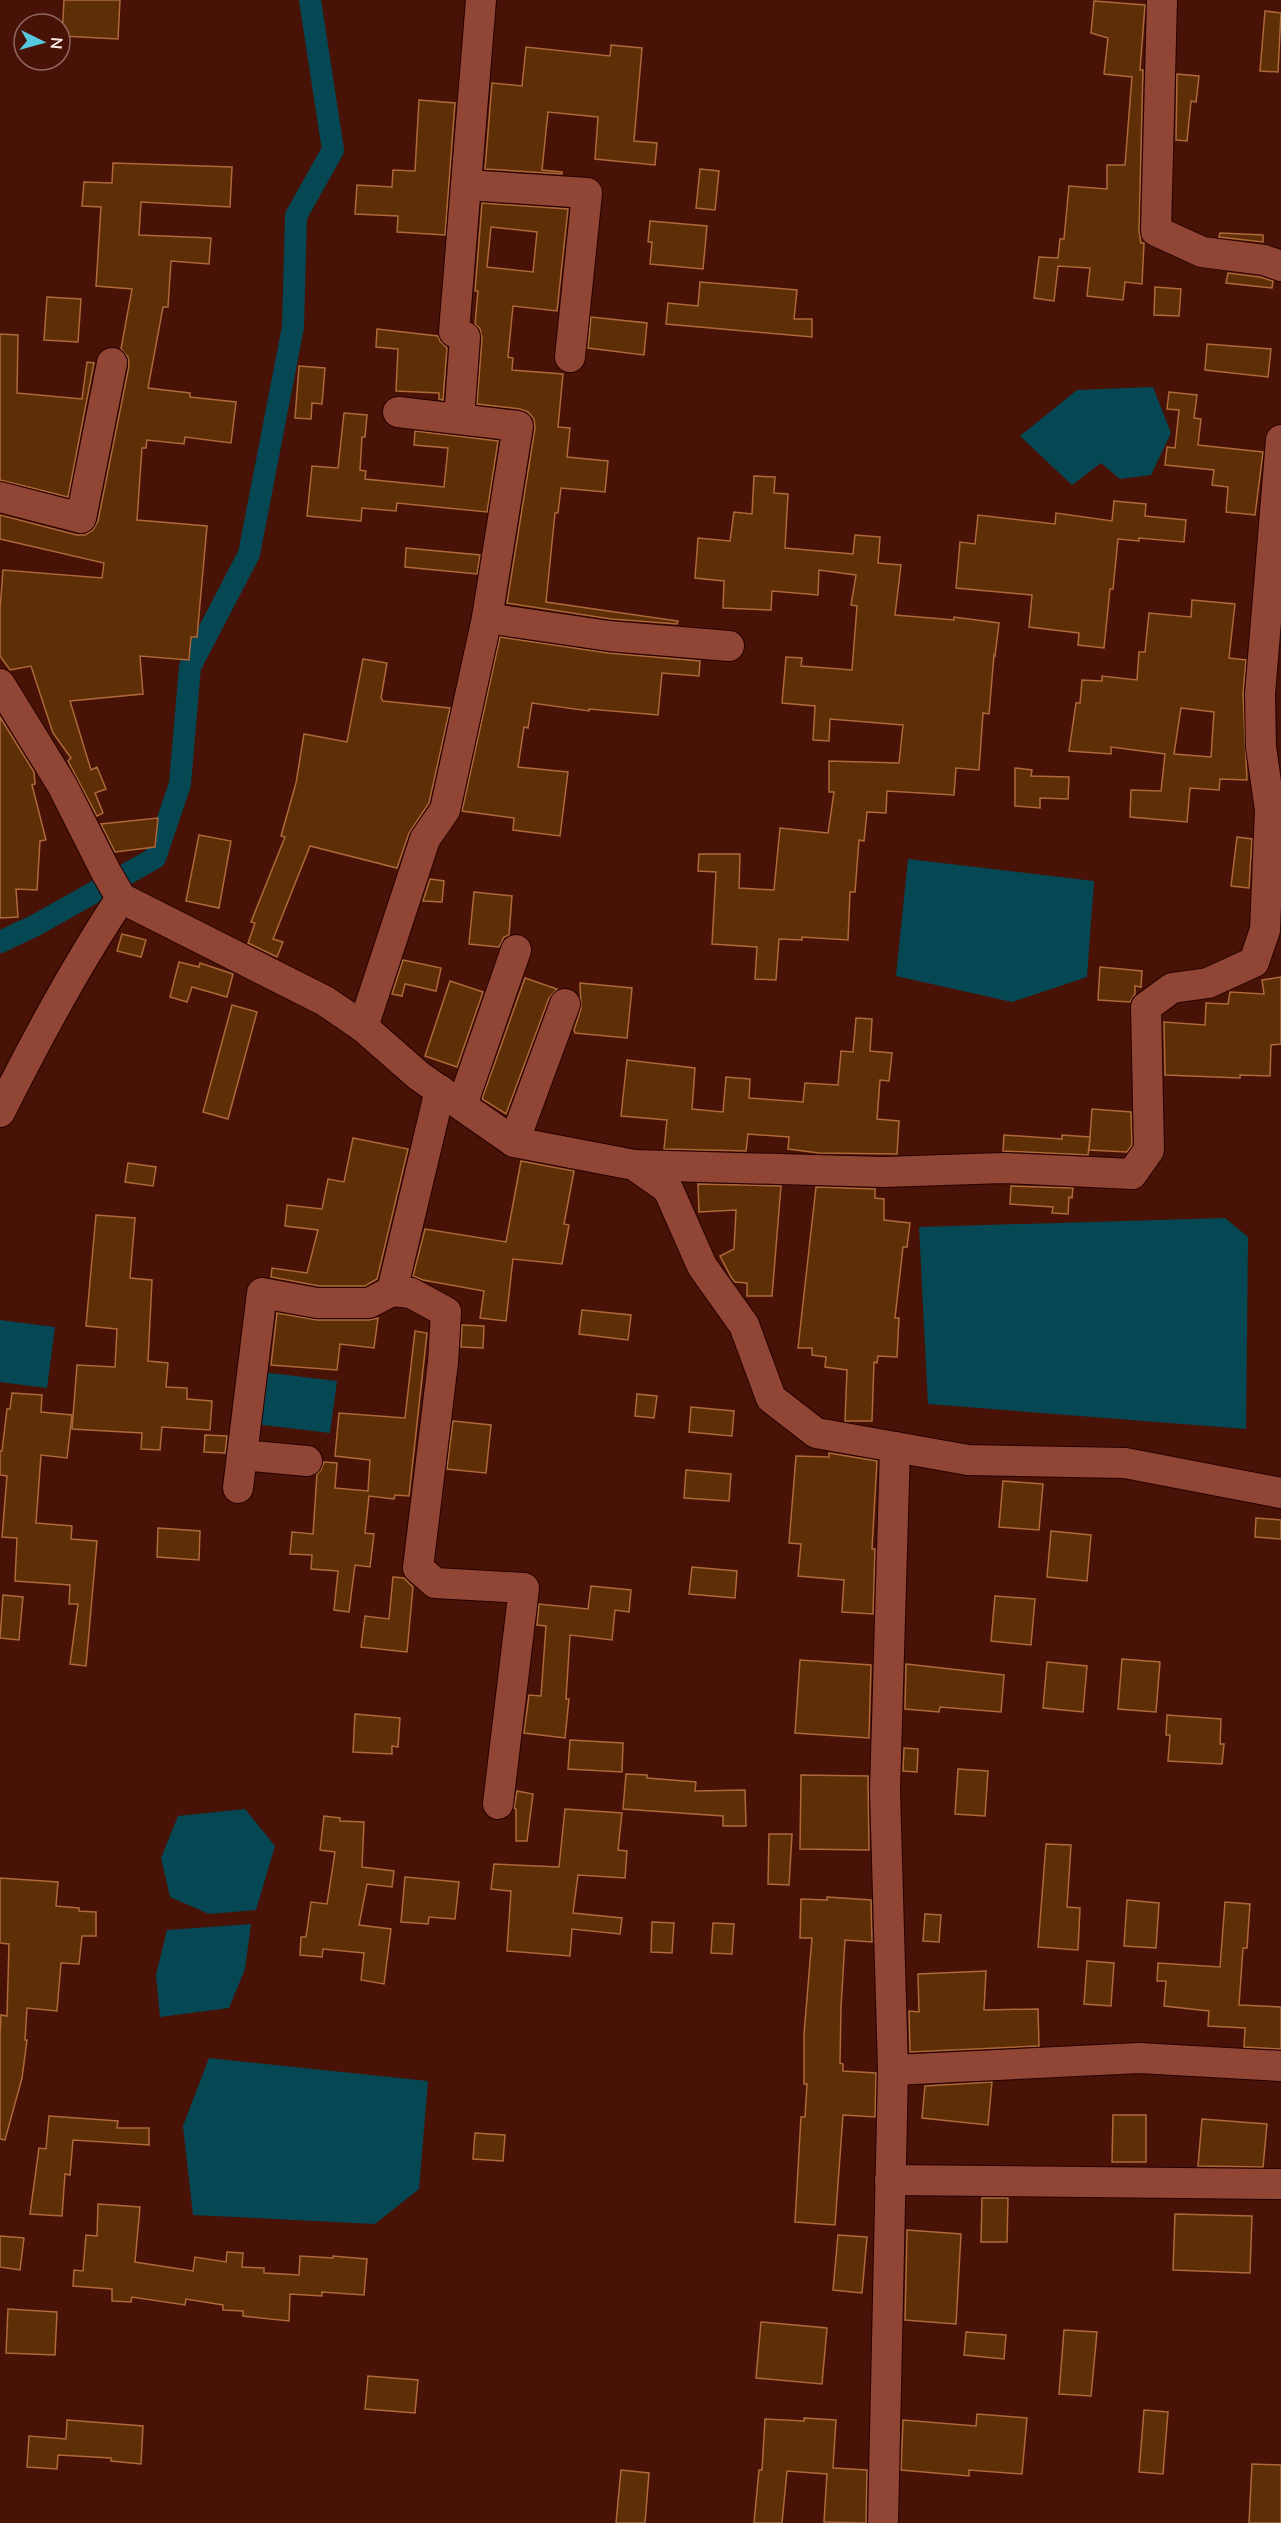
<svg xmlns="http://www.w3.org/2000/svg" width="1281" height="2523" font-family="'Nunito Sans',sans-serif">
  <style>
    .water { fill: #054853 }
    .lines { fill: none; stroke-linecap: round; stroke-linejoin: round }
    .canal { stroke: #054853; stroke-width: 22 }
    .building { fill: #5e2e06; stroke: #ad693a; stroke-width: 1.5; fill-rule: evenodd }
    .minor-casing { stroke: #260200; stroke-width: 32 }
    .minor { stroke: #914535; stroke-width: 30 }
  </style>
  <rect width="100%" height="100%" fill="#481207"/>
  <g class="water">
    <path d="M1153,387L1171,433L1151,475L1120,479L1101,463L1072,485L1020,436L1077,390Z"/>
    <path d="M908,859L1094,881L1087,977L1012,1002L896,976Z"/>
    <path d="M1225,1218L1248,1237L1246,1429L928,1404L919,1227Z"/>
    <path d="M0,1320L55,1327L47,1388L0,1382Z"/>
    <path d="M262,1372L337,1381L330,1433L255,1424Z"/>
    <path d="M245,1809L275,1846L256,1910L209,1914L170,1897L161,1858L178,1816Z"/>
    <path d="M251,1924L245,1969L229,2008L160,2017L156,1975L167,1930Z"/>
    <path d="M209,2058L428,2081L419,2189L375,2224L193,2215L183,2126Z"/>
  </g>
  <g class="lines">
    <path class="canal" d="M0,942L36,925L155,858L180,784L190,667L249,554L293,327L296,216L333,150L310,0"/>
  </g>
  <g class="building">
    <path d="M64,0H120L118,39L62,36Z"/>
    <path d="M1094,1L1145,5L1140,70H1143L1139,231L1141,243H1144L1142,284L1125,282L1123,300L1087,296L1090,268L1058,266L1054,301L1034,298L1039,257L1058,258L1060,239H1064L1069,186L1107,189V165H1125L1132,77L1104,74L1108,38L1091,33Z"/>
    <path d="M1265,11L1281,13L1278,72L1260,71Z"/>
    <path d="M611,45L642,48L634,141L657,143L655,165L595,159L598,117L548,112L542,170L562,172V174L485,169L492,83L522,86L526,47L610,56Z"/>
    <path d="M1177,74L1199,76L1196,102L1191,101L1187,141L1176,140Z"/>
    <path d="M419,100L455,103L445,235L397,232L398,216L355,214L357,185L392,187L393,170L415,171Z"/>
    <path d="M113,163L232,167L230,207L141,202L139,235L211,238L209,264L171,261L168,307H163L148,388L190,393V397L236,402L231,443L185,437L184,444L147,440L146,448H142L137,520L207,526L197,637H191L189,660L140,656L143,694L70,701L91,770L97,767L106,789L95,793L103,813L97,816L68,761L71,758L53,733L31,666L10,670L0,656V609L3,570L102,578L104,563L0,539V515L77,535H85L93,530L98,521L129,366L128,357L121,349L132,289L96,286L101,207L82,206L84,182L112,183Z"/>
    <path d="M700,169L719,171L715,210L696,208Z"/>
    <path d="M482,203L568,209L557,311L513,306L508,357L513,358L512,370L563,374L558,427L570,428L567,457L608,461L605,492L561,488L558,513H555L546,602L678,621L677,624L611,619L507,603L535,428L534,419L528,412L520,409L477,404L482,338L480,329L475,324L478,291H475ZM491,227L537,232L533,272L487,267Z"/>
    <path d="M650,221L707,226L703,269L650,264L652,242H648Z"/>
    <path d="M1220,233L1263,235V242L1219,237Z"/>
    <path d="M1228,273L1260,277L1273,281L1272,288L1226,283Z"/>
    <path d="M700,282L797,290L794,319H812V337L666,324L668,303L698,306Z"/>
    <path d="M1155,287L1181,289L1179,316L1154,315Z"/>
    <path d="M47,297L81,299L78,342L44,340Z"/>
    <path d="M591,317L647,323L644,355L588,348Z"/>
    <path d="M377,329L438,336L440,341L447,348L443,400L439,399V393L396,391L398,349L376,347Z"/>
    <path d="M0,334L18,335L17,393L82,399L87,362L94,363L68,497L0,480Z"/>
    <path d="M1207,344L1271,349L1268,377L1205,370Z"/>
    <path d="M299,366L325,368L322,404L312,403L311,419L295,418Z"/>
    <path d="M1169,392L1197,395L1194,418L1201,419L1198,445L1263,452L1255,515L1226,512L1228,487L1212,485L1214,470L1165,465L1167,447L1175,448L1179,410L1167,409Z"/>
    <path d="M344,413L367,415L365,437H362L360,470L366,471L365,479L444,487L448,448L414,445L415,431L498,441L487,512L397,503L396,511L362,508L361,521L307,516L312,466L338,468Z"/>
    <path d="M754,476L775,477L774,493L788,494L785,548L853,554L855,535L880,537L878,563L901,565L895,615L954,620V617L999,623L995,656L994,655L989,714L983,713L979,770L956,768L954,795L887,791L886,813L867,812L864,841L859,840L855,892H850L848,940L802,937V940L779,939L776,980L755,979L757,947L712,944L716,872L698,871L699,854H740L739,888L774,890L780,828L828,833L834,792H829V761L899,763L903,725L830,719L829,741L813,740L815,706L782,703L786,657L802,658L801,666L852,670L857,606L851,605L856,575L819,570L818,595L772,591L771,610L723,608L724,581L695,578L698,538L730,541L734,512L752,514Z"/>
    <path d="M1114,501L1146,504L1145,516L1186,520L1184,542L1139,538V541L1118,539L1113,589H1110L1104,648L1078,645L1079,633L1029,627L1032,595L956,588L960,542L975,544L978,515L1055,524L1056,513L1112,521Z"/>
    <path d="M406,548L480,555L477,574L405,567Z"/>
    <path d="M1192,600L1235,604L1229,658L1246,660L1243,694L1247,780L1220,779L1219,790L1190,788L1187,822L1130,817L1131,790L1161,791L1165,754L1111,747V754L1069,751L1076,703H1080L1082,680L1102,681V676L1137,680L1139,652H1145L1149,613L1191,617ZM1181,708L1214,712L1211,757L1174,754Z"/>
    <path d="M500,637L608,653L700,661L699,676L662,673L658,715L589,709V711L532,703L528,728L524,727L518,767L568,772L560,836L513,830L514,818L462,811Z"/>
    <path d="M363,659L387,663L381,698L383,701L450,708L429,803L409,833L397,868L310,846L273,939L283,942L277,957L248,943L255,923L251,922L285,837L281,836L296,783L304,734L347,742Z"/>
    <path d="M0,717L34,772L35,784L32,785L46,840L40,841L37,890L16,889L18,917L0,918Z"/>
    <path d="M1015,768L1032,770L1031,776L1069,777L1068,799L1040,798V808L1015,806Z"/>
    <path d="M158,818L155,847L115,852L101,824Z"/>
    <path d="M199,835L231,841L219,908L186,901Z"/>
    <path d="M1237,837L1252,839L1249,888L1231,886Z"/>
    <path d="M430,879L444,881L442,902L423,901Z"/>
    <path d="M474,892L512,896L509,935L504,937L499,947L469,944Z"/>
    <path d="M122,934L146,940L141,957L117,951Z"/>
    <path d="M403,960L441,968L436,991L405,984L402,996L392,994Z"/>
    <path d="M179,962L199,967L200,963L233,974L227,997L192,987L187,1002L170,997Z"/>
    <path d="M1100,967L1142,971L1141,987L1135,986V994L1130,1002L1098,1000Z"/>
    <path d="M1281,977V1044L1271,1045L1270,1076L1240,1075V1078L1165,1075L1164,1022L1205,1025L1206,1003L1228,1004L1230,992L1264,994L1262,980Z"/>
    <path d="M525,978L557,989L549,998L506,1114L482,1099Z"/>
    <path d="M450,981L483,992L457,1067L425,1056Z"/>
    <path d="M580,983L632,988L627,1038L575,1033L574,1030L581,1009Z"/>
    <path d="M232,1005L257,1012L228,1119L203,1112Z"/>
    <path d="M856,1018L872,1019L870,1051L892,1053L889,1081L880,1080L877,1119L899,1121L897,1154L819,1153L788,1149L789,1137L748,1134L746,1151L664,1149L667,1120L621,1116L627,1060L695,1068L692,1109L723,1112L726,1077L750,1079L749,1098L803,1102L805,1083L838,1085L841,1051L853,1052Z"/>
    <path d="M1092,1109L1131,1112L1132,1145L1127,1152L1089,1150Z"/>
    <path d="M1004,1135L1062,1139V1135L1090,1137L1088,1155L1003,1151Z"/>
    <path d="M353,1138L408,1149L377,1279L365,1286H319L271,1277L272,1268L307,1273L318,1230L285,1226L287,1205L322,1209L328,1179L344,1182Z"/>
    <path d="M521,1161L574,1171L564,1224L569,1225L562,1264L513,1259L506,1321L480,1318L484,1291L423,1280L413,1276L425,1229L506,1242Z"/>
    <path d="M128,1163L156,1167L153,1186L125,1182Z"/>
    <path d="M698,1184L781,1186L772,1296H747V1283L735,1282L731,1277L720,1256L734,1249L736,1210L699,1212Z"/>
    <path d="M1011,1186L1073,1188L1072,1198L1069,1197L1068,1214L1052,1213L1053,1207L1010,1204Z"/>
    <path d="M816,1187L875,1189V1198L884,1199V1220L910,1223L907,1247H903L895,1318H899L897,1357L878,1356L877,1363L874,1362L872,1421H845L847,1370L825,1367L826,1357L812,1355V1348H798Z"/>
    <path d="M96,1215L135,1218L130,1278L152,1280L148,1361L168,1363L166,1387L187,1388V1399L212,1401L210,1430L162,1427L160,1450L141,1449L142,1433L72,1429L77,1365L115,1367L117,1329L86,1326Z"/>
    <path d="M582,1310L631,1315L628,1340L579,1334Z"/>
    <path d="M277,1313L317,1320H369L378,1318L374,1348L340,1344L337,1370L271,1365Z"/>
    <path d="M462,1325L484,1326L483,1348L461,1347Z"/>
    <path d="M415,1331L427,1333L409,1496L395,1495L394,1499L369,1496L365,1533L374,1534L370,1567L355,1565L349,1612L334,1610L338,1571L311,1569L312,1555L290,1554L292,1532L313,1534L317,1474L321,1470L324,1462L337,1463L335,1488L368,1491L370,1460L335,1456L339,1413L405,1418Z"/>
    <path d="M12,1393L42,1395L41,1412L72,1415L67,1458L41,1455L36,1523L72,1526L71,1539L97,1541L86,1666L70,1664L78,1604H69L70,1585L15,1581L17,1538L2,1537L7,1476L0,1475V1451H2L7,1409H10Z"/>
    <path d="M637,1394L657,1396L654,1418L635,1416Z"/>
    <path d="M691,1407L734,1411L732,1436L689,1432Z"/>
    <path d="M453,1421L491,1425L486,1473L447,1469Z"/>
    <path d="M205,1435L227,1436L225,1453L204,1452Z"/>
    <path d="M829,1453L877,1461L872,1549H875L873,1614L842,1612L844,1580L798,1576L801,1544L789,1543L796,1456L829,1457Z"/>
    <path d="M686,1470L731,1474L729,1501L684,1498Z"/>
    <path d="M1003,1481L1043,1484L1039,1530L999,1527Z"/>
    <path d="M1256,1518L1281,1520V1539L1255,1537Z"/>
    <path d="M158,1528L200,1531L199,1560L157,1557Z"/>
    <path d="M1051,1531L1091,1535L1087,1581L1047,1577Z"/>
    <path d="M692,1567L737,1571L735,1598L689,1594Z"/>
    <path d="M393,1577L404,1578L413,1587L407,1652L361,1647L365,1616L389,1619Z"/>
    <path d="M591,1586L631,1590L629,1612L615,1610L612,1640L570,1635L566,1699H569L565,1738L524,1733L529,1695L541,1696L546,1626L537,1625L539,1604L588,1609Z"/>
    <path d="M3,1595L23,1597L19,1640L0,1638Z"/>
    <path d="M995,1596L1035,1599L1031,1645L991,1641Z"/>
    <path d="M1122,1659L1160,1662L1156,1712L1118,1709Z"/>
    <path d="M800,1660L871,1665L869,1738L795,1733Z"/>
    <path d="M1047,1662L1087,1666L1083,1712L1043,1708Z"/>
    <path d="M906,1664L1004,1675L1001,1712L940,1707L939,1712L905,1709Z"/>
    <path d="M355,1714L400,1718L398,1747L392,1746V1754L353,1752Z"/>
    <path d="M1167,1715L1221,1719L1220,1744H1224L1222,1764L1168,1761L1170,1735H1166Z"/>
    <path d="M570,1740L623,1743L622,1772L568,1769Z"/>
    <path d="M904,1748L918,1749L917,1772L903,1771Z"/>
    <path d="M958,1769L988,1771L985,1816L955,1814Z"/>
    <path d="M626,1774L647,1775V1778L696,1782L695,1791L745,1790L746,1826H723V1816L623,1809Z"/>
    <path d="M801,1775L868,1776L869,1850L800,1849Z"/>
    <path d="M517,1791L533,1794L527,1841H516V1809L514,1808Z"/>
    <path d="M565,1809L622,1813L618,1850L627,1851L625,1878L578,1875L573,1913L622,1918L620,1934L572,1929L570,1956L507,1951L511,1891L491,1889L494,1864L559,1867Z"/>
    <path d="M324,1816L340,1818V1821L364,1822L362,1867L394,1871L392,1887L367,1884L359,1925L391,1929L384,1984L361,1980L364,1953L323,1949L322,1957L300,1955L301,1937H306L311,1902L327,1904L335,1852L320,1850Z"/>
    <path d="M769,1834H792L789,1885L768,1884Z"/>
    <path d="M1046,1844L1071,1845L1067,1907L1080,1908L1078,1950L1038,1947Z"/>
    <path d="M405,1877L459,1882L455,1919L429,1917L428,1924L401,1922Z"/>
    <path d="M0,1878L58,1882L56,1906L79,1908V1911L96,1912V1936H82L79,1964L61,1963L57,2011L27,2008L25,2040H27L22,2078L5,2140L0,2139V2035L1,2015L7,2016L9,1944L0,1943Z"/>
    <path d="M827,1897L871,1900L872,1942L845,1940L841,2007L840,2063L843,2064V2071L876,2073L875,2117L843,2115L835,2225L795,2222L801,2117H805L807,2084H804V2034L812,1938H800L801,1899L827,1900Z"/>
    <path d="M1127,1900L1159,1903L1156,1948L1124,1946Z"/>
    <path d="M1225,1902L1250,1904L1247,1948H1243L1239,2005L1281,2007V2049L1244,2047L1245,2028L1208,2026L1209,2011L1164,2006L1166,1981H1157L1158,1963L1220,1967Z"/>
    <path d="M925,1914L941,1915L939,1942L923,1941Z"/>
    <path d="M652,1922L674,1923L672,1953L651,1952Z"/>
    <path d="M713,1923L734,1924L732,1954L711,1953Z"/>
    <path d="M1087,1961L1114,1963L1111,2006L1084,2004Z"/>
    <path d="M986,1971L984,2010L1038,2009L1039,2046L910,2052L909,2011L919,2012L918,1974Z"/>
    <path d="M992,2082L988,2125L922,2118L925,2086Z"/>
    <path d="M1113,2115H1146V2162H1112Z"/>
    <path d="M49,2116L118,2121L117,2128H149V2145L73,2140L70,2175L65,2174L62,2216L30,2214L39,2148L46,2149Z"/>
    <path d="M1202,2119L1267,2124L1263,2167L1198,2166Z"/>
    <path d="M475,2133L505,2135L503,2161L473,2159Z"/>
    <path d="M982,2198H1008L1007,2242H981Z"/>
    <path d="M98,2204L140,2207L135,2262L193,2271L195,2257L226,2262L227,2252L243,2253L242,2267L264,2268V2273L299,2275L300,2256L333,2258V2256L367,2259L364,2295L322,2292V2296L290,2294L289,2321L243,2316V2311L223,2310V2305L186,2299L185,2305L132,2297L131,2302L112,2301V2289L73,2286L74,2270L83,2271L86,2235L97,2236Z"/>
    <path d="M1175,2214L1252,2216L1250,2273L1173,2270Z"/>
    <path d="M907,2230L961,2234L956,2324L905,2320Z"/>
    <path d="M838,2235L867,2237L862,2293L833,2290Z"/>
    <path d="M0,2236L24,2238L20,2270L0,2267Z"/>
    <path d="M8,2309L57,2312L55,2355L6,2353Z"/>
    <path d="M761,2322L827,2328L822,2384L756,2378Z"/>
    <path d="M1064,2330L1097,2332L1091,2396L1059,2394Z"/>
    <path d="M966,2332L1006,2335L1004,2359L964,2355Z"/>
    <path d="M368,2376L418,2380L415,2413L365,2409Z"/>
    <path d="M1144,2410L1168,2412L1163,2474L1139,2472Z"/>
    <path d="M977,2414L1027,2418L1022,2474L969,2470V2476L901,2470L903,2420L976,2426Z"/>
    <path d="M804,2418L836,2420L833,2468L867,2470L866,2523L824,2522L827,2474L787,2471L782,2523H754L759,2470H762L765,2419L804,2421Z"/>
    <path d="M67,2420L143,2426L141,2464L111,2461V2458L58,2455L57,2469L27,2467L29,2436L66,2439Z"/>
    <path d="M1252,2464L1281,2465V2523H1249Z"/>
    <path d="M621,2470L649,2473L645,2523H616Z"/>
  </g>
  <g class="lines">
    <g class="minor-casing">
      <g id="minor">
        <path d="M1162,0L1156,231L1202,252L1264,260L1281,266"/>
        <path d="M467,185L587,193L570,357"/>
        <path d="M459,419L465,337L454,332L481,0"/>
        <path d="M0,497L81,518L112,363"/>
        <path d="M487,618L609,636L729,646"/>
        <path d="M0,684L62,785L106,872L121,898L325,1001L363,1027L419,1076L514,1142L634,1165L668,1189L702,1266L744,1325L771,1398L816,1433L968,1460L1125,1463L1281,1493"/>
        <path d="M1270,810L1261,747L1260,694L1281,440"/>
        <path d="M363,1027L425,839L445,810L487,618L518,426L398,412"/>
        <path d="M440,1090L392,1291L411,1293L446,1312L443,1362L418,1568L435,1583L524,1588L498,1804"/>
        <path d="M462,1105L516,950"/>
        <path d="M0,1112C37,1038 75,967 121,898"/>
        <path d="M514,1142L565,1004"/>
        <path d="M634,1165L883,1172L1004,1168L1132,1174L1149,1150L1146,1007L1172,988L1208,983L1254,962L1265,930L1270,810L1281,811"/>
        <path d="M242,1455L307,1461"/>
        <path d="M238,1488L262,1293L317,1303H369L392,1291"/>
        <path d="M893,2070L1139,2058L1281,2066"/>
        <path d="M890,2180L1281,2184"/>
        <path d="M883,2523L893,2070L885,1791L895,1447"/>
      </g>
    </g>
    <use href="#minor" class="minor"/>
  </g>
  <g transform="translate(42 42) rotate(95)"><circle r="28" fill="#481207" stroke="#90685f" stroke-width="1.5"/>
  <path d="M0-4.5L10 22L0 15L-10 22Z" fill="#56c9e1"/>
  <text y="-9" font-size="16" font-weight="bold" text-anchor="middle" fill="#fbe9e4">N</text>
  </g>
</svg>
